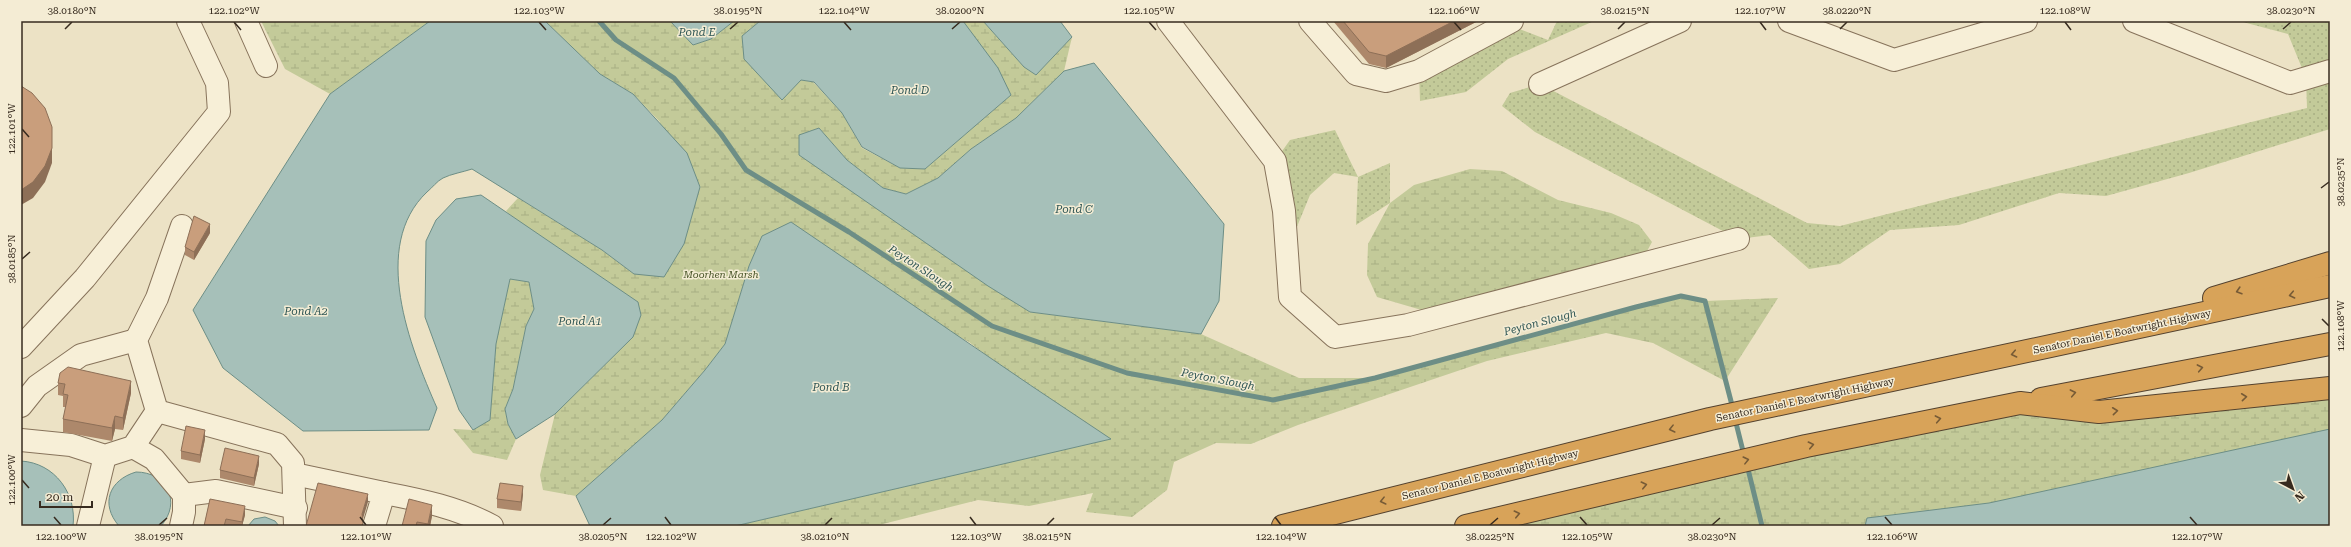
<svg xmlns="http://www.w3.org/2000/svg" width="2351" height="547" font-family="'Roboto Serif',serif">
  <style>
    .grass { fill: url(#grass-dots) }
    .wetland { fill: url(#wetland-marsh) }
    .water { fill: #a6c0b9; stroke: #6d8e86 }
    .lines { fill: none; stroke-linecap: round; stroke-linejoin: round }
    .stream { stroke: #6d8e86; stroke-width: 5 }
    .minor-casing { stroke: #87735b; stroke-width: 24 }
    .highway-casing { stroke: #54422f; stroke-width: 24 }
    .minor { stroke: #f7efd7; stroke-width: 22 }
    .highway { stroke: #d8a359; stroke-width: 22 }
    .wall { fill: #ad886b }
    .shaded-wall { fill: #8d6f57 }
    .building { fill: #c99e7c; stroke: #8d6f57 }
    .oneway { stroke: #775b36 }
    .ticks { fill: none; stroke: #372b1f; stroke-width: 1.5 }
    .labels { text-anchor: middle; stroke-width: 3; stroke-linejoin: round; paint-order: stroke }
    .park-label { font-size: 10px; font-style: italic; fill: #465326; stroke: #f4ecd4 }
    .street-label { font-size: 10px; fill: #372b1f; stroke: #f4ecd4 }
    .water-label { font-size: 11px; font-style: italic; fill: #2f5655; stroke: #f4ecd4 }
    .neatline { fill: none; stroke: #372b1f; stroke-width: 1.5 }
    .ticks-label { font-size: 10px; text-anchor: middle; fill: #372b1f }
  </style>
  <defs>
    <pattern id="grass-dots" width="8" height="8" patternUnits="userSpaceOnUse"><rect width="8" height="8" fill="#c3ca99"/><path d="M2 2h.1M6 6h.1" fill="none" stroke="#a8ae83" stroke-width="1.8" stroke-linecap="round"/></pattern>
    <pattern id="wetland-marsh" width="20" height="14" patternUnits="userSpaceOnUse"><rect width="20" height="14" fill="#c3ca99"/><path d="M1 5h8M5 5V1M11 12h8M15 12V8" fill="none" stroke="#a8ae83"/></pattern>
  </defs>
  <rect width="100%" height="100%" fill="#ece2c5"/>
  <g class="grass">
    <path d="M1557,21H1594L1508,59L1466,92L1420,101L1419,71L1506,24L1548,40Z"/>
    <path d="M2239,21H2330V129L2189,173L2106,196L2059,193L1959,225L1890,230L1840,264L1809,269L1770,235L1738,239L1535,132L1502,106L1510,93L1540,84L1807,223L1840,226L2307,108L2306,78L2288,34Z"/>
    <path d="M1335,130L1358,177L1390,163V203L1356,225L1358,177L1334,173L1310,195L1287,251L1275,161L1290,140Z"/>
  </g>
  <g class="wetland">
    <path d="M261,21H430L330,94L285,69Z"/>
    <path d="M545,21H670L693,45L711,39L734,21H760L742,36L781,100L801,80L813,82L842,113L862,148L900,168L925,169L1011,95L963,21H983L1024,67L1036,75L1072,37L1064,71L1016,118L971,149L938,178L906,194L883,188L847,160L819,128L799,136L1030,312L1201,334L1299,378H1375L1636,307L1681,296L1705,301L1778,298L1725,381L1653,343L1606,333L1487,361L1298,425L1251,444L1216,443L1174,462L1167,490L1132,517L1086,512L1093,493L1029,506L978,500L875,526H735L1110,439L1002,368L969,342L762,236L749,266L725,344L705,370L662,420L576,496L543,490L540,475L555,414L633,337L506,211L518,198L602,250L634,274L660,122L633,94L600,74Z"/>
    <path d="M1470,169L1502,171L1558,200L1611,213L1639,225L1652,242L1640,264L1442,316L1377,297L1367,275L1368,244L1390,203L1414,185Z"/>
    <path d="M510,279L529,282L534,309L526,326L513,389L505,409L508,424L516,439L507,460L473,453L453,429L473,430Z"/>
    <path d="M2330,388V526H1466L2020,403L2099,412Z"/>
  </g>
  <g class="water">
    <path d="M430,21H545L600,74L633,94L687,153L700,187L684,244L664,277L634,274L602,250L472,169C463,172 451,174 443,178C437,181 432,188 427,192C370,246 410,347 437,408L429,430L303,431L223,368L193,310L330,94Z"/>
    <path d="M670,21H734L711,39L693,45Z"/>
    <path d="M760,21H963L998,68L1011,95L925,169L900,168L862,147L842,113L814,82L801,80L782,100L744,59L742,36Z"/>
    <path d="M983,21H1060L1072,37L1036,75L1024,67Z"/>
    <path d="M1094,63L1224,224L1219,301L1201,334L1030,312L988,286L799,155V135L819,128L847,160L883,188L906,194L938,178L971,149L1016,118L1064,71Z"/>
    <path d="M481,195L638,302L641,315L633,337L555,414L516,439L508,424L505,409L513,389L526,326L534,309L529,282L510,279L496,344L490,420L473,430L459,410L425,317L426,241L436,220L456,199Z"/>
    <path d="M791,222C898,294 1003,368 1111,439L735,526H590L576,496L662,420L705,370L725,344L749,266L762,236Z"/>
    <path d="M2330,429V526H1865L1867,518L1989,503Z"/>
    <path d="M21,461C55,463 77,494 73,526H21Z"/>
    <path d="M136,472C167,472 182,502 161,526H119C100,504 109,480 136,472Z"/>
    <path d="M265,517L275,521L279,526H248L254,519Z"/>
  </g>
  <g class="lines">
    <g class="stream">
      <path d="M599,21L616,40L674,78L721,134L746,170L849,232L992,326L1127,373L1273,400L1375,378L1636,307L1681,296L1705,301L1733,409"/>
      <path d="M1735,419L1744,455"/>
      <path d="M1747,465L1762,526"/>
    </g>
    <g class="minor-casing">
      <g id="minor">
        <path d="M246,21L266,66"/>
        <path d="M1168,21L1275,161L1284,211L1290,297L1335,337L1408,325L1738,239"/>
        <path d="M1310,21L1356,74L1386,81L1419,71L1512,21"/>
        <path d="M1789,21L1894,60L2026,21"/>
        <path d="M2134,21L2290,83L2330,71"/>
        <path d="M1540,84L1680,21"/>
        <path d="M21,347L85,278L219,112L217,83L188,21"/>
        <path d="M21,406L37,386L81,355L136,340"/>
        <path d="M157,411L277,444L293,463L295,526"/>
        <path d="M21,440L71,445L105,456L133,447L157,411L136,340L157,298L182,226"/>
        <path d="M133,447L154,459L184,495V512L181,526"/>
        <path d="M294,474L384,493L374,526"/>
        <path d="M384,493C421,500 459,508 492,526"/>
        <path d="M184,495L216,491L296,508"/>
        <path d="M88,526L105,456"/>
      </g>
    </g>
    <g class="highway-casing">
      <g id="highway">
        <path d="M2214,298L2330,263"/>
        <path d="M2041,399L2330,344"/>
        <path d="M1283,526L1710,419L2330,286"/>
        <path d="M1466,526L1806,446L2020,403L2099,412L2330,388"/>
      </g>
    </g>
    <use href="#minor" class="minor"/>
    <use href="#highway" class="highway"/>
  </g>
  <g class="wall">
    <path d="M1333,21H1478L1386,68L1369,64Z"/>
    <path d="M210,233L194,260L185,255V247Z"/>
    <path d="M58,383L131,393L123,430L115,429L112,441L63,432V419L66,407H63V396L58,395Z"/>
    <path d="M205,439L200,463L181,459V451Z"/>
    <path d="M259,464L254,486L220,478V470Z"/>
    <path d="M523,494L521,511L497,508V499Z"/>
    <path d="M210,499L245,515L242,526H204Z"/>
    <path d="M432,516L430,526H402Z"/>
  </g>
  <g class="shaded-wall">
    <path d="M1454,21H1478L1386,68V56Z"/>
    <path d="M52,148V163L45,182L33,198L21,205V190Z"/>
    <path d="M210,224V233L194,260V252Z"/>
    <path d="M131,381V393L123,430V418Z"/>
    <path d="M115,416V429L112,441V428Z"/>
    <path d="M205,430V439L200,463V455Z"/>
    <path d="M259,456V464L254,486V478Z"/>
    <path d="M523,486V494L521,511V502Z"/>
    <path d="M368,494V502L362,522V514Z"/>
    <path d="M432,505V516L430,526H428Z"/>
    <path d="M245,506V515L242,526V522Z"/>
  </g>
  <g class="building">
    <path d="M1343,21H1454L1386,56L1369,52Z"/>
    <path d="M21,86L32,93L45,108L52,127V148L45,166L33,182L21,190Z"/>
    <path d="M194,216L210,224L194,252L185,247Z"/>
    <path d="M68,367L131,381L123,418L115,416L112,428L63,419L68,395L63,394L65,384L58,383L60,373Z"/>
    <path d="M186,426L205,430L200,455L181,451Z"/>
    <path d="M225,448L259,456L254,478L220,470Z"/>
    <path d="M318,483L368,494L362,514L363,523L362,526H306Z"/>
    <path d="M500,483L523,486L521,502L497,499Z"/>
    <path d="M210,499L245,506L242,522L226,519L224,526H204Z"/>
    <path d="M409,499L432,505L428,524L417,522L416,526H402Z"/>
  </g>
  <defs><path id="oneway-chevron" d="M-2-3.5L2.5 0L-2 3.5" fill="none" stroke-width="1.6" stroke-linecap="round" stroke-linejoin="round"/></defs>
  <g class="oneway">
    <use href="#oneway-chevron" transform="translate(2239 291) rotate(163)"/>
    <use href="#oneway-chevron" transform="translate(2292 295) rotate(168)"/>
    <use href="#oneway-chevron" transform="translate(2014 354) rotate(168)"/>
    <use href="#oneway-chevron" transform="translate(2200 368) rotate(-11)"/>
    <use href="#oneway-chevron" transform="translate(2073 393) rotate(-11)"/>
    <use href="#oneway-chevron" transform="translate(2244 397) rotate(-6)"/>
    <use href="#oneway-chevron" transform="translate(2115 411) rotate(-6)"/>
    <use href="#oneway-chevron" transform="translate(1938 419) rotate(-11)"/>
    <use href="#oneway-chevron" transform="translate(1672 429) rotate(166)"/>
    <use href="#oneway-chevron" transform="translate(1811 445) rotate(-12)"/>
    <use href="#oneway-chevron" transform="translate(1746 460) rotate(-14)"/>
    <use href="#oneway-chevron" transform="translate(1644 485) rotate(-13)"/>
    <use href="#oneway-chevron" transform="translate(1383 501) rotate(166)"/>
    <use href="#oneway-chevron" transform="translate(1517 514) rotate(-13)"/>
  </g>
  <path class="ticks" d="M234,22L241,30M539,22L546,30M844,22L851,30M1149,22L1156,30M1454,22L1461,30M1760,22L1766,30M2065,22L2071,30M65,29L72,22M730,29L738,22M952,29L960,22M1618,29L1625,22M1840,29L1847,22M2283,29L2291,22M22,129L29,137M2321,188L2329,182M22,259L30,252M2322,319L2329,326M22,480L29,488M54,517L61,525M360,517L366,525M665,517L671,525M970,517L976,525M1275,517L1281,525M1580,517L1587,525M1885,517L1892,525M2190,517L2197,525M159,525L167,518M603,525L611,518M825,525L832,518M1047,525L1054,518M1490,525L1498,518M1712,525L1720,518"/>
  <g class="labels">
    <g class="park-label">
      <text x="721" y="278">Moorhen Marsh</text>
    </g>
    <g class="street-label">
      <text transform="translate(2122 331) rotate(-12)" y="4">Senator Daniel E Boatwright Highway</text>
      <text transform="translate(1805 399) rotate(-12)" y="4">Senator Daniel E Boatwright Highway</text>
      <text transform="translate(1490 474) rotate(-14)" y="4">Senator Daniel E Boatwright Highway</text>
    </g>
    <g class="water-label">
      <text x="697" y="36">Pond E</text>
      <text x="910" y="94">Pond D</text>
      <text x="1074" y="213">Pond C</text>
      <text transform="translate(921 268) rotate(33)" y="4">Peyton Slough</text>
      <text x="306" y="315">Pond A2</text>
      <text x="580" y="325">Pond A1</text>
      <text transform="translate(1540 322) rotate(-15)" y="4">Peyton Slough</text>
      <text transform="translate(1218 379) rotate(11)" y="4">Peyton Slough</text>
      <text x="831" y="391">Pond B</text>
    </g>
  </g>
  <rect width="2351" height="547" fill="none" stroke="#f4ecd4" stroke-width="44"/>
  <g transform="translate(2293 489) rotate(139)" stroke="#f4ecd4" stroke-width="3" paint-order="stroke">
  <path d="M0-3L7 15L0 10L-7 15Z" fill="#372b1f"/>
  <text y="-6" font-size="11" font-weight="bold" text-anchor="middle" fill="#372b1f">N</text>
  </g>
  <path d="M40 501v6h52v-6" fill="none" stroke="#372b1f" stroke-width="2"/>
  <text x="46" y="501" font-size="12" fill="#372b1f" stroke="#f4ecd4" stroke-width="3" paint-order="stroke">20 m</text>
  <rect x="22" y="22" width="2307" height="503" class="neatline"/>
  <g class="ticks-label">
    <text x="72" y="14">38.0180°N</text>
    <text x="234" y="14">122.102°W</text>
    <text x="539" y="14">122.103°W</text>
    <text x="738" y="14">38.0195°N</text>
    <text x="844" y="14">122.104°W</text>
    <text x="960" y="14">38.0200°N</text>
    <text x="1149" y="14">122.105°W</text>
    <text x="1454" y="14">122.106°W</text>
    <text x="1625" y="14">38.0215°N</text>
    <text x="1760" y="14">122.107°W</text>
    <text x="1847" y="14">38.0220°N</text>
    <text x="2065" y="14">122.108°W</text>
    <text x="2291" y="14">38.0230°N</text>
    <text transform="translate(11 129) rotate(-90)" y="4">122.101°W</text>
    <text transform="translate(2340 182) rotate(-90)" y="4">38.0235°N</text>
    <text transform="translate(11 259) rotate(-90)" y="4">38.0185°N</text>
    <text transform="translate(2340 326) rotate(-90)" y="4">122.108°W</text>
    <text transform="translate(11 480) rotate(-90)" y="4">122.100°W</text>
    <text x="61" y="540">122.100°W</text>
    <text x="159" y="540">38.0195°N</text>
    <text x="366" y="540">122.101°W</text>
    <text x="603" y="540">38.0205°N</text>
    <text x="671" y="540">122.102°W</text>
    <text x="825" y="540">38.0210°N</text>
    <text x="976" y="540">122.103°W</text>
    <text x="1047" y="540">38.0215°N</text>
    <text x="1281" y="540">122.104°W</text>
    <text x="1490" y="540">38.0225°N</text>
    <text x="1587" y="540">122.105°W</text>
    <text x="1712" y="540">38.0230°N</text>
    <text x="1892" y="540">122.106°W</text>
    <text x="2197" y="540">122.107°W</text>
  </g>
</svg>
